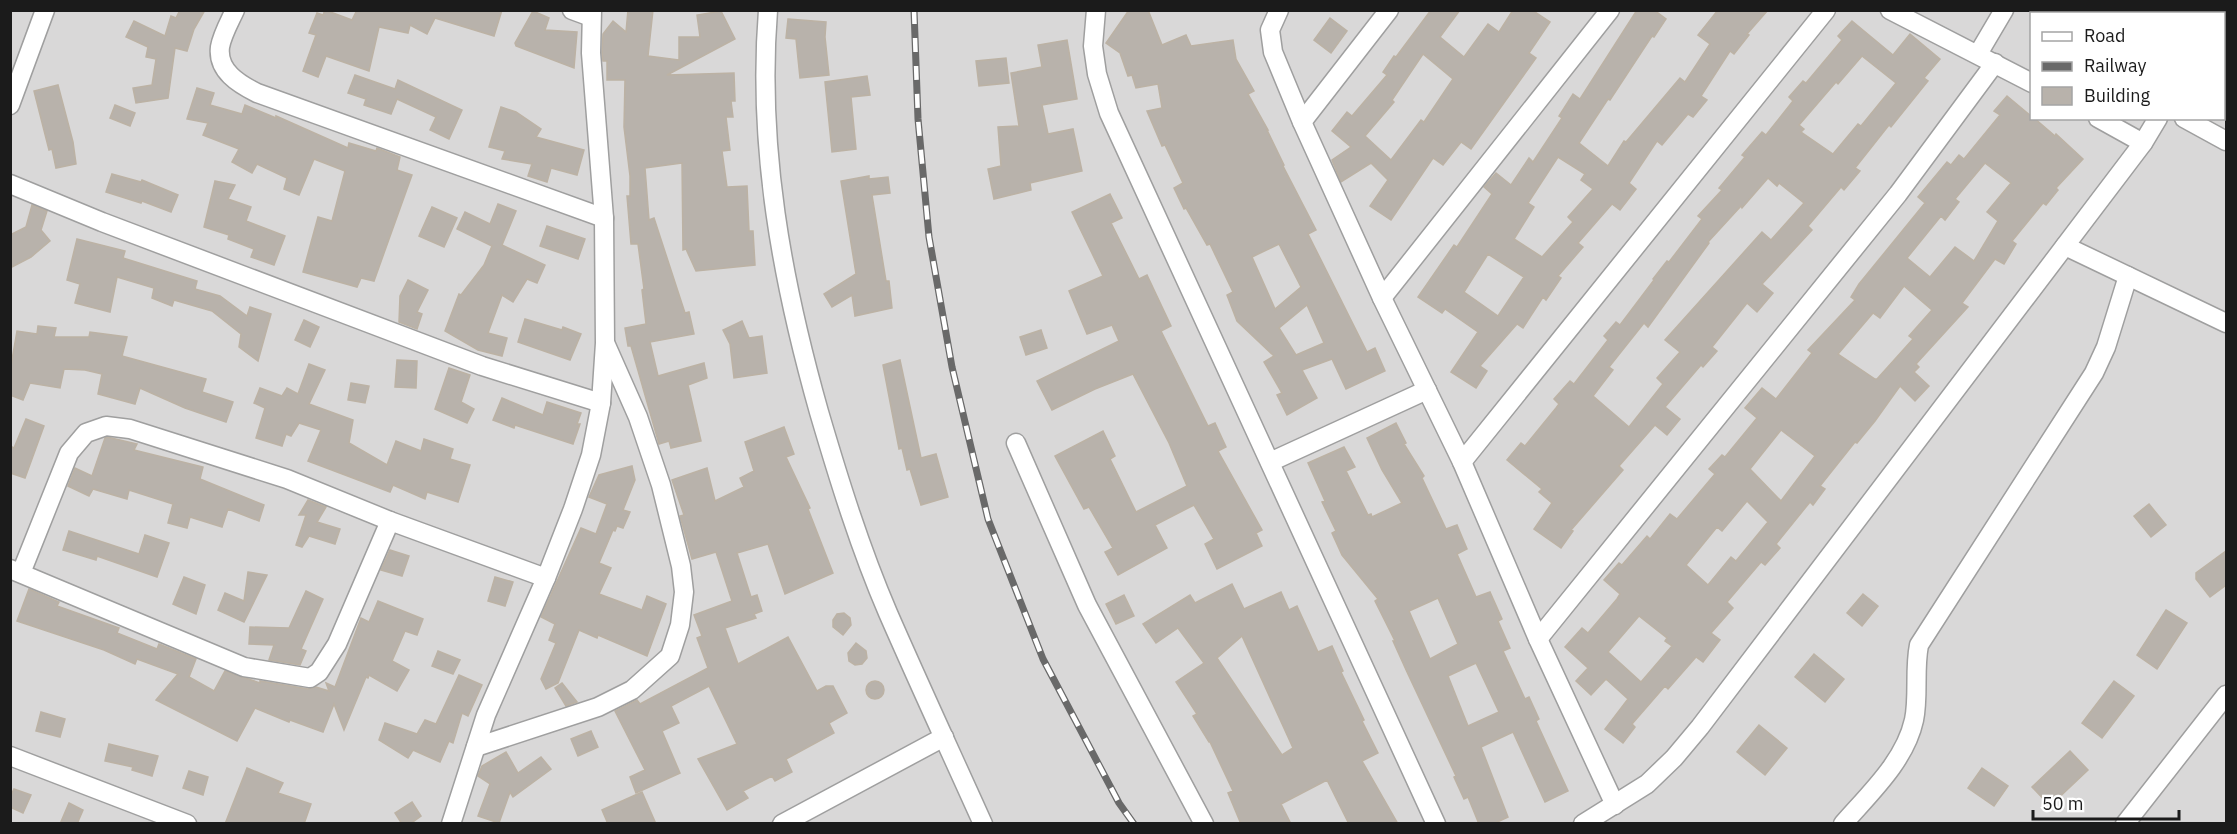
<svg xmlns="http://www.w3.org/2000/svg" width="2237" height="834" font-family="'IBM Plex Sans',sans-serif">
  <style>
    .residential { fill: #d9d8d8; fill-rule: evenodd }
    .building { fill: #b8b2ab; stroke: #bcb2a4; stroke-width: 1.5; fill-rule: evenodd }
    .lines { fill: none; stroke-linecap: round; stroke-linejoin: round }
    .minor-casing { stroke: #9f9f9f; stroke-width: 21 }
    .minor { stroke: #fff; stroke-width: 18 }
    .rail-casing { stroke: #696969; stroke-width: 7 }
    .rail { stroke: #fff; stroke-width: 4.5; stroke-dasharray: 14; stroke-linecap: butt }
  </style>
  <rect width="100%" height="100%" fill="#ece9e1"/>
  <path class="residential" d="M11,11H2226V823H11ZM2032,14H2224V118H2032Z"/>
  <g class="building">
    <path d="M180,10H205L194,29L187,51L175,48L168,98L136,103L133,88L152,85L156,59L146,57L148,47L126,37L134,21L165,36L171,16L176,18Z"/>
    <path d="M325,10L352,20L357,10H502L494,36L435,18L427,34L410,25L408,33L379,27L369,71L326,56L318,77L303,71L316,35L309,33L317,13L323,15Z"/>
    <path d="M628,10H653L648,56L679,60V37H700L697,15L721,11L735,39L667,75L734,73L735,101H731L733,117H726L730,150L722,151L727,187L747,186L749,231H753L755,265L696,271L686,249L683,250L682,163L645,168L649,220L654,218L685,313L689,312L694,334L650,342L658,376L704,363L707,378L688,385L701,441L671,448L669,441L659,444L631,346H628L625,328L646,324L642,290L644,289L638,244H631L627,196H630V176L624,127L625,80H607V61H603L602,53L603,34L613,21L626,32Z"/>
    <path d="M1129,10H1148L1162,45L1186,35L1191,46L1233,40L1236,59L1254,91L1248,94L1268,130H1267L1284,165L1283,166L1316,230L1308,234L1367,352L1375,348L1385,371L1346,389L1332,359L1302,370L1317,398L1287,415L1277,395L1282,393L1264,362L1274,356L1237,321L1227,295L1233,292L1210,244L1207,245L1186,208L1184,209L1174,188L1183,183L1165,145L1162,146L1147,111L1162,108L1158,84L1136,88L1132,75L1128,76L1120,53L1106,43ZM1279,244L1301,287L1275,309L1252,257ZM1307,305L1324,343L1296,355L1279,328Z"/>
    <path d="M1431,10H1460L1440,37L1464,57L1488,24L1499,32L1513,10H1532L1550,22L1529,53L1536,58L1471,149L1461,142L1443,165L1433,158L1391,220L1370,206L1388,180L1371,163L1341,182L1332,160L1351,147L1332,131L1347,112L1352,116L1387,75L1383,72L1394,56L1396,57ZM1423,54L1453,79L1424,122L1421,120L1391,160L1365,136L1394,102L1392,100Z"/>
    <path d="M1637,10H1654L1666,19L1654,37L1652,36L1610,100L1608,99L1579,143L1608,166L1624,141L1626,142L1680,78L1685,82L1710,44L1698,35L1718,10H1768L1747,34L1749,35L1734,54L1730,51L1701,96L1707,100L1693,117L1688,114L1662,145L1657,141L1629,183L1636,189L1620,210L1612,204L1578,243L1583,247L1558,276L1561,278L1546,300L1543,297L1523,328L1517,324L1480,366L1487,371L1476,388L1451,372L1478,332L1445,309L1442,313L1418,297L1454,245L1457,247L1492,194L1484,187L1496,173L1511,185L1529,158L1533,162L1562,118L1559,116L1573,94L1580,99ZM1558,157L1585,174L1581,180L1593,189L1568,217L1573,222L1542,257L1514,239L1534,207L1528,203ZM1488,254L1524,277L1498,316L1464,292Z"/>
    <path d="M533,11L549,18L545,30L577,32L574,68L516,46L515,43Z"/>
    <path d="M1330,18L1347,31L1331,53L1314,40Z"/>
    <path d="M788,19L826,22L825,37L829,75L800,78L796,39L786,38Z"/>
    <path d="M1852,21L1893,55L1910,34L1940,59L1924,78L1928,81L1891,127L1889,125L1855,168L1860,171L1844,190L1841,187L1808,226L1812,230L1762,284L1773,293L1757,312L1747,303L1712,347L1717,351L1703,367L1701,365L1665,407L1680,419L1667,435L1655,425L1619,466L1623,470L1571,530L1573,531L1561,548L1534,529L1552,503L1539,492L1542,489L1507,460L1521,443L1525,446L1556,408L1559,404L1554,399L1570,381L1574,384L1608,340L1604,336L1616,322L1620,325L1654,280L1653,279L1667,261L1669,262L1702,219L1698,216L1722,190L1719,188L1745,157L1742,155L1762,132L1766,135L1793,101L1789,97L1803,81L1806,83L1842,40L1838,36ZM1862,56L1896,83L1861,126L1858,124L1833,154L1801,132L1804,129L1799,125L1836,82L1838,84ZM1768,178L1777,186L1779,183L1804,203L1771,240L1762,232L1665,340L1680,352L1657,378L1663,384L1629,427L1593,396L1613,370L1609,367L1644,323L1648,327L1709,243L1708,242L1741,206L1742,208Z"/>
    <path d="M1067,40L1077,99L1042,105L1048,134L1073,129L1082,171L1030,183L1031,190L994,199L988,169L1001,166L998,127L1019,126L1011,73L1042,67L1038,45Z"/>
    <path d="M1006,58L1009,83L979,86L976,61Z"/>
    <path d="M355,75L395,89L398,80L462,110L449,139L430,130L436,117L397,99L391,114L364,105L366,99L348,93Z"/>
    <path d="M867,76L870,95L851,97L856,149L832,152L825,82Z"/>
    <path d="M58,85L73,142L76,164L56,168L52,149L49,150L34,91Z"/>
    <path d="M197,88L214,93L210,105L242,114L245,105L276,118V116L348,148L349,143L376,151L377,148L400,157L397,170L412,175L374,281L361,278L357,287L303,272L318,217L332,221L345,171L314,159L299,195L284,189L287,178L257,164L252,173L232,162L239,149L203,135L208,123L187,119Z"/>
    <path d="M2007,96L2031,116V118H2034L2055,136L2056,134L2083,159L2056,188L2058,190L2046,205L2043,203L2012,241L2016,244L2004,264L1995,259L1962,303L1968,307L1916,364L1919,367L1914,372L1929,386L1915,401L1900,386L1875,421L1857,443L1855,442L1820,486L1825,489L1813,505L1810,502L1776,544L1780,548L1765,565L1761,562L1727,602L1733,608L1711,633L1720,640L1703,662L1696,657L1668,689L1665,686L1632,724L1635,727L1623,743L1605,729L1628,699L1606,679L1591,695L1576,681L1588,668L1565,647L1582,628L1588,633L1617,599L1620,594L1604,580L1619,563L1622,565L1647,536L1650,539L1670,514L1677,519L1715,474L1709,469L1722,455L1725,457L1757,418L1745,408L1762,388L1776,399L1812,353L1808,350L1855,300L1851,297L1859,284L1925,203L1918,197L1947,162L1951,165L1959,155L1964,159L2000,115L1994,111ZM1985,163L2011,183L1987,212L1998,221L1974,261L1955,247L1930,277L1907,258L1941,216L1945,220L1959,202L1955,199ZM1904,286L1932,310L1909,336L1913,339L1877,379H1875L1838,354L1873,313L1880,318ZM1781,430L1815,456L1781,501L1750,469ZM1747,501L1768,522L1736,561L1731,557L1708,585L1686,565L1717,527L1722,531ZM1639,616L1667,638L1665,641L1672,646L1641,682L1608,652Z"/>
    <path d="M115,105L135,113L130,126L110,118Z"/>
    <path d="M501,107L516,112L541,129L536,137L584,150L577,175L551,168L547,182L528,176L532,164L502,159L505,151L489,147Z"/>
    <path d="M112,174L141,182L142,180L178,195L171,212L142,201L141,203L106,192Z"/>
    <path d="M869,176V179L888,177L890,193L872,195L886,281H889L892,308L855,316L852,295L832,307L824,294L856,274L841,181Z"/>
    <path d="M215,181L235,185L228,199L251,207L246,221L285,236L274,265L251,257L254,249L228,239L229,235L204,227Z"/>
    <path d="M1110,194L1122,218L1111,223L1139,279L1147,275L1171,326L1161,331L1208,426L1215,423L1226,447L1218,451L1262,530L1256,533L1262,546L1217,569L1205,544L1214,539L1194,505L1155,525L1167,548L1118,575L1105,552L1113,548L1089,507L1084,509L1055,456L1103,431L1115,456L1110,459L1136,512L1187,486L1169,443L1133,374L1095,389L1052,410L1037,381L1119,341L1112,325L1087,334L1069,291L1103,276L1072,212Z"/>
    <path d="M498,204L516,211L502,245L545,265L537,283L527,279L513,302L502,295L488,333L507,338L502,356L478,350L445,331L459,294L461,295L484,265L492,246L457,229L465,212L490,224Z"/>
    <path d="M32,205L47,211L41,230L50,241L31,257L10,268V235L26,227Z"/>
    <path d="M432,207L457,218L444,247L419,236Z"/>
    <path d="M547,226L585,239L578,259L540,246Z"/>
    <path d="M77,239L125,251L123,258L197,281L195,289L220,296L247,316L250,307L271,314L258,361L239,347L241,334L212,311L174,300L172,306L152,298L154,288L117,277L110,312L75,303L80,284L67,280Z"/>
    <path d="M408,280L428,290L417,312L422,314L417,329L399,322L400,296Z"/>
    <path d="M525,319L562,330L563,327L581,334L570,360L518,342Z"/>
    <path d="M304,320L319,327L310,347L295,340Z"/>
    <path d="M742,321L749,338L762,336L767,373L734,378L730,344L723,330Z"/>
    <path d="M38,326L56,328L54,337H89L90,332L127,337L122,356L206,379L202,392L233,402L226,422L185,408L140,388L135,404L98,394L102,374L85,370L64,369L60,388L30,383L23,400L10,395V371L17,331L37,334Z"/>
    <path d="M1041,330L1047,348L1026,355L1020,337Z"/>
    <path d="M397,360L417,361L416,388L395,387Z"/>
    <path d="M900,360L921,458L936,454L948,497L921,505L910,469L907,470L902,448L899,449L883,365Z"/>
    <path d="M309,364L325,370L309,404L353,420L349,443L387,465L396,441L421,451L424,439L453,449L450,459L470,465L458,502L427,492L425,499L393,485L390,492L308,461L321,430L299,423L291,436L286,434L282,446L256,438L265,408L254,403L260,388L282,396L287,388L298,394Z"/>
    <path d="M449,368L470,375L461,402L474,409L467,423L435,409Z"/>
    <path d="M351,383L369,386L365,403L348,400Z"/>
    <path d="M502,398L543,415L547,402L581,413L577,424H580L573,444L515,425L514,428L493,420Z"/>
    <path d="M26,419L44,426L25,478L10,473V446L14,448Z"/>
    <path d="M1396,423L1406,443L1404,444L1424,476L1422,478L1446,529L1457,525L1467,549L1457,554L1476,597L1490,592L1502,619L1498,621L1510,648L1503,651L1525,699L1529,697L1539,719L1536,721L1568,791L1545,802L1513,732L1481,747L1508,817L1493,824H1479L1468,797L1464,799L1454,777L1456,776L1407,672L1393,641H1395L1375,601L1378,599L1342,555L1332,533L1336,531L1322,502L1325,501L1308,463L1344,447L1355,467L1346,471L1368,515L1371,514L1372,517L1402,503L1382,470L1367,438ZM1438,598L1458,644L1430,659L1409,611ZM1476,663L1499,712L1468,726L1448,676Z"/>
    <path d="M784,427L794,454L786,457L810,508L808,509L833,573L785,594L768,544L737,553L751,597L757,595L762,611L754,614L756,618L725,628L738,664L788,637L817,691L826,686H833L847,713L829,723L834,733L786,759L792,772L775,781L772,776L743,791L748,798L727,810L698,759L737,744L709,686L671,706L679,723L662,731L680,773L636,793L630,777L645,770L615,711L637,700L640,704L708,668L697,638L702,636L694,615L732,601L716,552L692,559L680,516L684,515L672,480L707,468L715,501L744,487L740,478L754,471L745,442Z"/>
    <path d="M107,437L137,444L134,450L203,467L200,479L264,505L259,521L228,509L222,527L190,517L187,528L168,523L173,504L129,490L127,499L93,489L89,496L68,486L75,468L92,476L105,438Z"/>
    <path d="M632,466L635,480L623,510L630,512L623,528L617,526L615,531L613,530L599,563L611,568L599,594L642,610L647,596L666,604L647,656L598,635L597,638L579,630L558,683L546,689L541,679L556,643L549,640L555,624L541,617L581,528L596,534L607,504L589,497L599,475Z"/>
    <path d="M308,500L326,507L317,522L340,529L335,544L309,536L302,547L296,545L306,515H299Z"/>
    <path d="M2149,504L2166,525L2151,537L2134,516Z"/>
    <path d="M69,531L139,554L145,535L169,543L157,577L97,556L96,560L63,550Z"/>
    <path d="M390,550L409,556L402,576L381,570Z"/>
    <path d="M2226,551V585L2210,597L2196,579V573Z"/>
    <path d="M248,572L267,575L244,622L218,610L225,593L244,601Z"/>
    <path d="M184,577L205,585L196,614L173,604Z"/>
    <path d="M495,577L513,582L505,606L488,601Z"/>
    <path d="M1232,584L1244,609L1281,592L1289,610L1297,606L1318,652L1332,646L1343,671L1341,672L1364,720L1362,721L1378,753L1362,761L1398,824H1349L1327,780L1281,804L1291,824H1241L1228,793L1233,791L1210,742H1209L1193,716L1197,714L1176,682L1204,663L1178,628L1156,643L1143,624L1190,595L1195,603ZM1242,636L1293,748L1282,755L1217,658Z"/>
    <path d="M29,589L59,602L57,606L119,628L117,633L157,649L159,644L196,659L189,677L214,691L225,671L260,683V681L308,689L316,687L329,691L326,683L335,687L361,618L369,622L378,601L423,619L417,635L405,631L392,661L409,670L397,691L369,675L368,678L366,677L344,730L334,704L323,732L290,720L289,722L255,708L237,741L156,700L178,674L137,659L135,664L104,650L17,621Z"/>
    <path d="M306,591L323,599L301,649L306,651L300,665L269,660L274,645L249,644L250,627L289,628Z"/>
    <path d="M1863,594L1878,606L1862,626L1847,613Z"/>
    <path d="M1124,595L1134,616L1116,624L1106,604Z"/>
    <path d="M2166,610L2187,623L2157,669L2137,655Z"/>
    <path d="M844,613L850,618L851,625L843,635L833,627V620L837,614Z"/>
    <path d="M856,643L866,651L867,658L862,664L855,665L849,661L848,653Z"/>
    <path d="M438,651L460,660L453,674L432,666Z"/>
    <path d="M1814,654L1844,679L1825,702L1795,677Z"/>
    <path d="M459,675L482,685L468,716L462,713L453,743L449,741L440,762L413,750L408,758L379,740L385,723L417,734L425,720L436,724Z"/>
    <path d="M2114,681L2134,696L2102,738L2082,723Z"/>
    <circle cx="875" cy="690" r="9"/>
    <path d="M562,683L577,702L566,706L555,688Z"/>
    <path d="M41,712L65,719L60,737L36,731Z"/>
    <path d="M1759,725L1787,748L1765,775L1737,752Z"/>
    <path d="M591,731L598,747L578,756L571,739Z"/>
    <path d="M109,744L158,756L152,776L132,770L133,767L105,761Z"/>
    <path d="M2070,751L2088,770L2050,806L2032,787Z"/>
    <path d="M506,752L518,773L541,757L551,769L513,797L510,792L499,823L478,816L490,784L478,776L482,766Z"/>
    <path d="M247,768L283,783L278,793L311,804L304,824H225Z"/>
    <path d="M1982,768L2008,786L1994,806L1968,788Z"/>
    <path d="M189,771L208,777L203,795L183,788Z"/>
    <path d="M14,789L31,795L23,813L10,807V797Z"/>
    <path d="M642,792L656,824H608L602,810Z"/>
    <path d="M412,802L421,816L410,824H402L395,813Z"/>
    <path d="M69,803L83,810L77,824H60Z"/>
  </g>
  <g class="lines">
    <g class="minor-casing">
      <g id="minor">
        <path d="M235,10C230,21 222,35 220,47C217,71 239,84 257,93L604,218"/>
        <path d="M572,10L591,17"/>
        <path d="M768,10C757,147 782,281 819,412C839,480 860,548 888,613C919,684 951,753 983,824"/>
        <path d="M1096,10L1093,46L1097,74L1109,113L1436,824"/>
        <path d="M1279,10L1270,30L1273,52L1302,122L1382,298L1462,462L1538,639L1615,805"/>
        <path d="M1890,10L2032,83"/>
        <path d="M2216,14L2218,10"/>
        <path d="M1978,54L2004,10"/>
        <path d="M10,105L45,10"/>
        <path d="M2098,118L2143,143"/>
        <path d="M2184,118L2226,141"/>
        <path d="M1302,122L1389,10"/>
        <path d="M10,184L102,222L482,366L601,403"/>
        <path d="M2065,246L2226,323"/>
        <path d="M1382,298L1610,10"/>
        <path d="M1016,443L1087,605L1204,824"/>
        <path d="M1270,462L1427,390"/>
        <path d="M1462,462L1826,10"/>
        <path d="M10,569L244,667L310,678L319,672L337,644L390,521L546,578"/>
        <path d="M21,573L69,453L86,433L106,426L130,429L287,479L390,521"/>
        <path d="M1538,639L1898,194L1995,63"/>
        <path d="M476,747L598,707L632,690L670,656L680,625L684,592L681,566L661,485L638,417L606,345"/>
        <path d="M10,756L187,824"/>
        <path d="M451,824L486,715L546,578L573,509L591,455L601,403L605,343L604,218L591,53L592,10"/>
        <path d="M782,824L944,737"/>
        <path d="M1583,824L1647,784L1674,758L1700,727L2143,143L2158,118"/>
        <path d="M1843,824C1870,793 1905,761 1914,720C1919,696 1914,670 1919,645L2094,373L2106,347L2128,276"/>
        <path d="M2125,824L2226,695"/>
      </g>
    </g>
    <use href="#minor" class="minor"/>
    <g class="rail-casing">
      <path id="rail" d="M914,10L918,119L929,237L952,367L988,519L1043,659L1119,803L1134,824"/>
    </g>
    <use href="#rail" class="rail"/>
  </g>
  <rect width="2237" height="834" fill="none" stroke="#1b1b1b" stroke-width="24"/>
  <rect x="2030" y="12" width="195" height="108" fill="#ffffff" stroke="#a4a4a4" stroke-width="1.5"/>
  <rect x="2042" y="32" width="30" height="9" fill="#ffffff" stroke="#a4a4a4" stroke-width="1.5"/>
  <text x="2084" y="42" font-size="18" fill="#1b1b1b">Road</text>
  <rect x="2042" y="62" width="30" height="9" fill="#696969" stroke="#a4a4a4" stroke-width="1.5"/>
  <text x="2084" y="72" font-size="18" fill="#1b1b1b">Railway</text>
  <rect x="2042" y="87" width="30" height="18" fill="#b8b2ab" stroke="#a4a4a4" stroke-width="1.5"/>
  <text x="2084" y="102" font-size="18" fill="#1b1b1b">Building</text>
  <path d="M2033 810v9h146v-9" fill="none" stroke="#1b1b1b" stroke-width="3"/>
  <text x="2042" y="810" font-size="18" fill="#1b1b1b" stroke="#ffffff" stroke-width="4.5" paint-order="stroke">50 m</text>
</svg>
